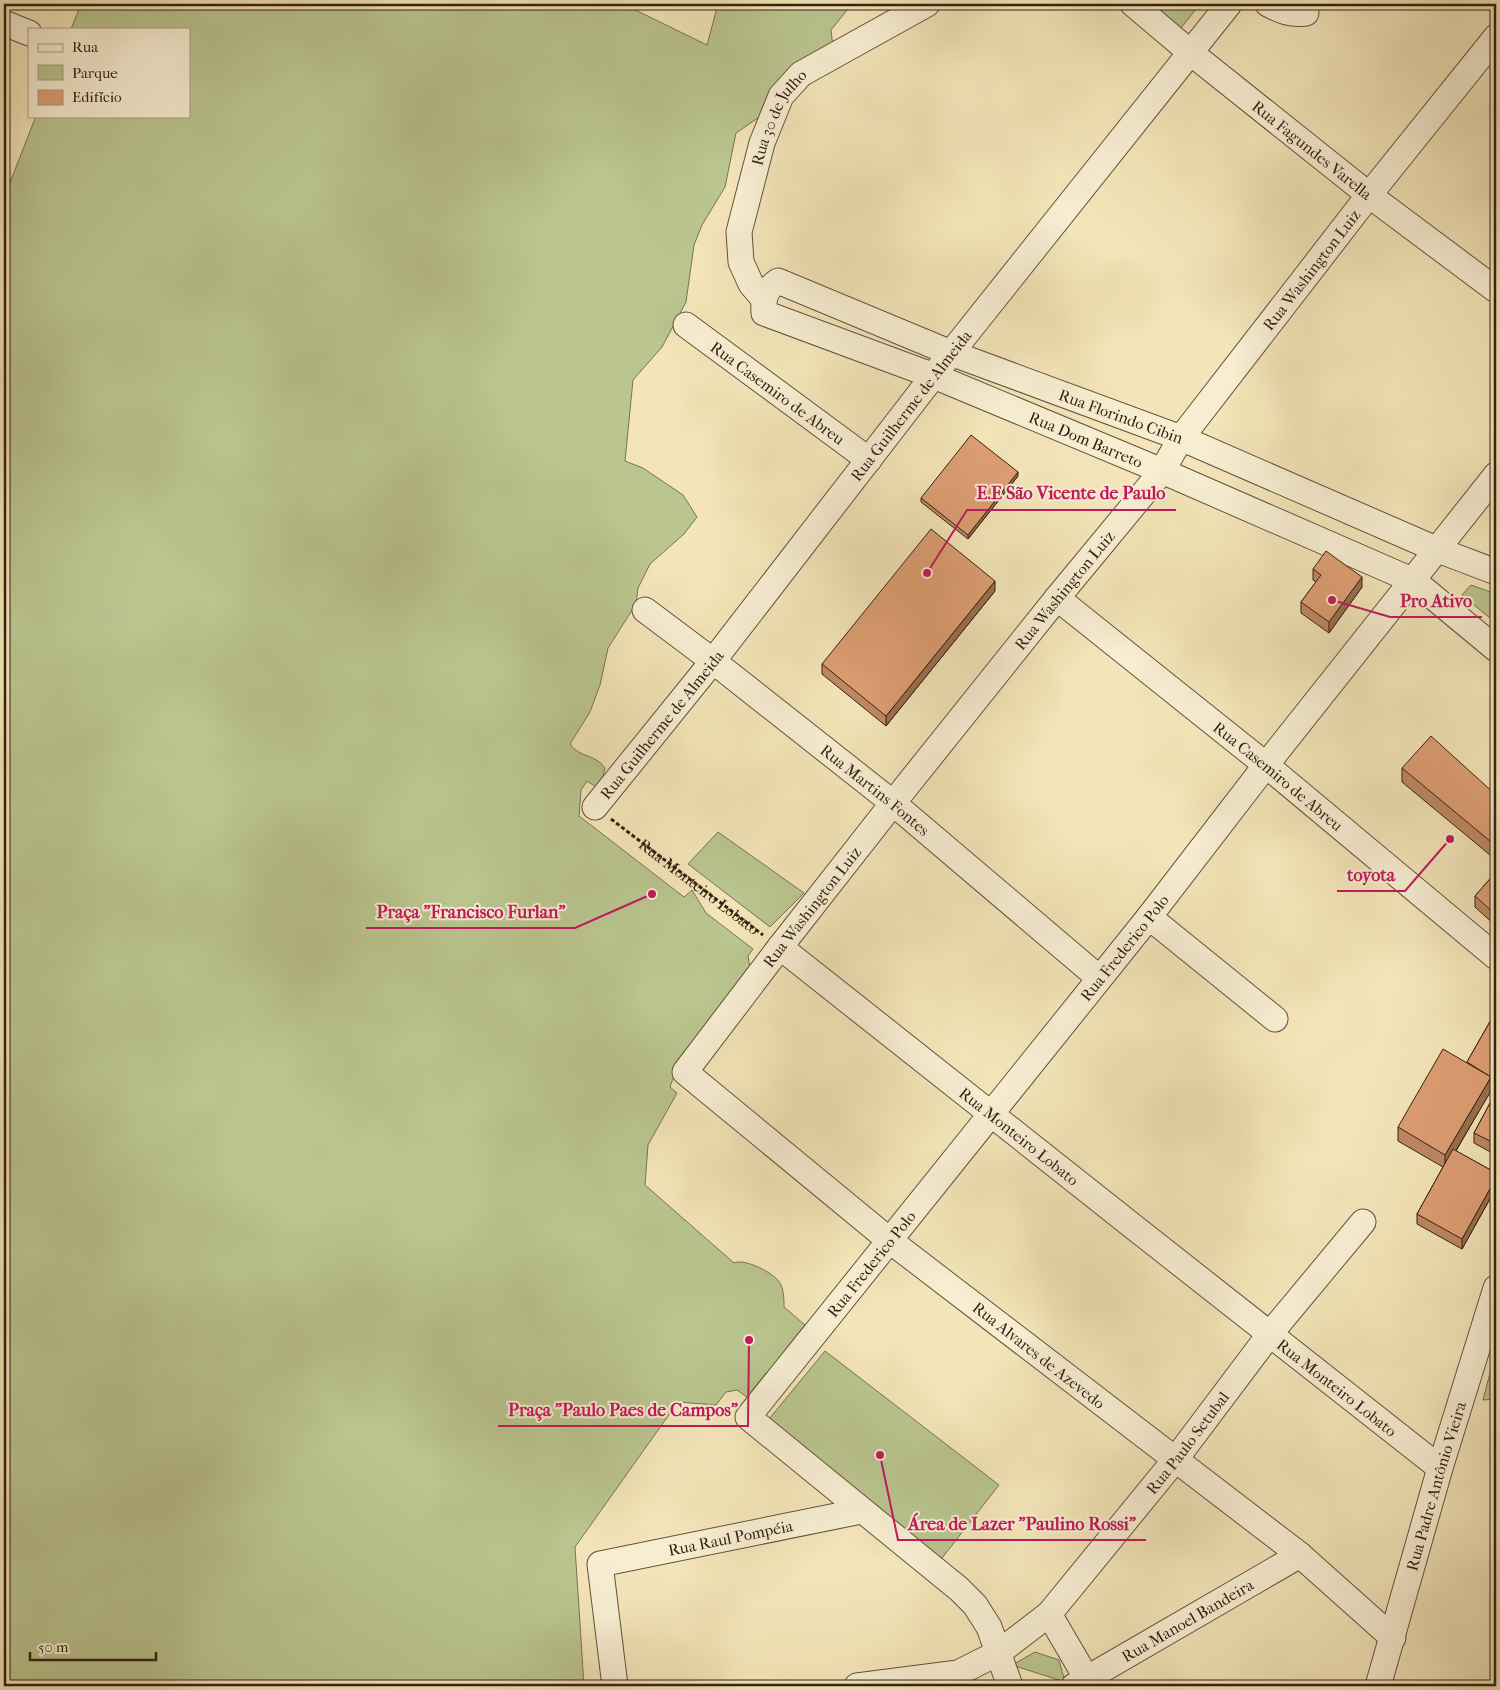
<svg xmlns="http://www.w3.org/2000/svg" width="1500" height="1690" font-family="'IM FELL French Canon',serif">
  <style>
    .green { fill: #bac58f; stroke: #787351 }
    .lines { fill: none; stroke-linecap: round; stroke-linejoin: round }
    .minor-casing { stroke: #64523c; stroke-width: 27 }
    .path { stroke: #352113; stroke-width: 3; stroke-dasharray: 4 2.5; stroke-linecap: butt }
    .minor { stroke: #f7eed2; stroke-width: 25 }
    .wall { fill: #be8863; stroke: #352113 }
    .shaded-wall { fill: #9b6f50; stroke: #352113 }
    .building { fill: #dd9e73; stroke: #352113 }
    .labels { text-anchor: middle; stroke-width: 4; stroke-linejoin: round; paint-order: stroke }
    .street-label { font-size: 16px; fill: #352113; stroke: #f7eed2 }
    .leader { fill: none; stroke: #c2185b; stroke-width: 2 }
    .callout-dot { fill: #c2185b; stroke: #f7eed2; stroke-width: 2 }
    .callout-label { font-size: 18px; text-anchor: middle; font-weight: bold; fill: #c2185b; stroke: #f7eed2; stroke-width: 4; stroke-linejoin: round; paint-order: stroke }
  </style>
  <rect width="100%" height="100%" fill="#f3e5b9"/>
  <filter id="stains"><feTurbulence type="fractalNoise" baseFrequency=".004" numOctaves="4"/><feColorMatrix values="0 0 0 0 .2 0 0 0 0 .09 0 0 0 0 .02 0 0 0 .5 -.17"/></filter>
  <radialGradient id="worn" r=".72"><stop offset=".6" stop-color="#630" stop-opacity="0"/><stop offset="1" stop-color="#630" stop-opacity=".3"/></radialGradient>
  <g class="green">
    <path d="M81,4H623L707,45L718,4H852L831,30L833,47L799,90L736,133L725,187L702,225L694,245L686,302L662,347L633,380L625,461L643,468L683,495L697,517L684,534L650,564L638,588L636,604L608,648L600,685L590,712L570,744C578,757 597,755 605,768L601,785L596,787L587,781L581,790L579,816L684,897L692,890L706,913L753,949L748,956L752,980L676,1070L670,1087L677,1093L648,1145L645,1185L734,1263C745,1258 774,1273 780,1283C784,1291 784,1299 784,1307L805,1325L788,1346L775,1366L766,1373L747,1397L737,1390L726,1392L716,1405L678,1402L575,1547L584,1686H4V198L36,116H189V29H71Z"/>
    <path d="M1148,4H1200L1177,33Z"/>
    <path d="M1471,585L1496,594V623L1462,595Z"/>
    <path d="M718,832L804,893L770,927L688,864Z"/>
    <path d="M1496,1350V1399L1483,1400Z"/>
    <path d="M825,1351L999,1485L935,1567L764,1425Z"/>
    <path d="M1035,1652L1059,1660L1065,1682L1012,1665Z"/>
  </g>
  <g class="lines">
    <g class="minor-casing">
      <g id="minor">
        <path id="s2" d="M1133,4L1191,53L1369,195L1496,290"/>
        <path d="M1268,4C1281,11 1291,15 1306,13"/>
        <path d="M4,23L29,33"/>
        <path id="s3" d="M763,298L751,284L741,262L739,232L762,143L781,96L801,74L927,4"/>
        <path id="s4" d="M686,325L869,460"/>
        <path id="s5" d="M1496,572L1438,550L1181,438L951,353L778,281C765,290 763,298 764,313L934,376L1162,471L1414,581L1496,649"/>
        <path id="s6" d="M1057,598L1266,765L1496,957"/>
        <path id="s7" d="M645,610L713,661L893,803L1099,978"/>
        <path id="s8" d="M595,807L713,661L951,353L1229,4"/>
        <path d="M1149,917L1275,1019"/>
        <path id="s9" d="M780,947C1000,1120 1219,1296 1440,1468"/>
        <path d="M1049,1614L1087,1679"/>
        <path id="s10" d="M1393,1638L1300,1555L889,1240L685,1072L780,947L893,803L1057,598L1162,471L1181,438L1369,195L1496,37"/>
        <path id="s11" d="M615,1686L600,1564L861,1511"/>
        <path id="s12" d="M857,1686L958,1673L998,1653L1049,1614L1175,1460L1269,1335L1363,1222"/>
        <path id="s13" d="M1010,1686L989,1627L975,1605L959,1589L748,1417L1149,917L1266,765L1496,475"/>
        <path id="s14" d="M1074,1686L1300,1555"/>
        <path id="s15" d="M1378,1686L1440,1468L1496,1288"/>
      </g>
    </g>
    <path class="path" id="s1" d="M611,819L763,935"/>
    <use href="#minor" class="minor"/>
  </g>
  <g class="wall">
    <path d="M1018,476L968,539L921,502V498Z"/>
    <path d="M1313,569L1362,587L1329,633L1301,613V602L1316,582L1313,580Z"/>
    <path d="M995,591L886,726L822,674V664Z"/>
    <path d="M1402,768L1496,795V860L1402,782Z"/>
    <path d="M1496,872V926L1475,907V896Z"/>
    <path d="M1496,1011V1081L1456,1151L1496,1173V1188L1462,1249L1417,1224V1214L1443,1167L1398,1141V1127L1467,1062Z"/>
    <path d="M1496,1092V1155L1474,1143V1133Z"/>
  </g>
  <g class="shaded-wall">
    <path d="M1018,472V476L968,539V535Z"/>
    <path d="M1362,577V587L1329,633V622Z"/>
    <path d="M995,581V591L886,726V716Z"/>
    <path d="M1496,1070V1081L1491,1091V1080Z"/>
    <path d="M1491,1077V1091L1445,1169V1155Z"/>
    <path d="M1496,1178V1188L1462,1249V1239Z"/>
  </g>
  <g class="building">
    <path d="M971,435L1018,472L968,535L921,498Z"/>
    <path d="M931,529L995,581L886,716L822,664Z"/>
    <path d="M1326,551L1362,577L1329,622L1301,602L1321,575L1313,569Z"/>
    <path d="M1431,736L1496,795V846L1402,768Z"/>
    <path d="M1496,872V915L1475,896Z"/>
    <path d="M1496,1011V1070L1491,1080V1077L1467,1062Z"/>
    <path d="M1443,1049L1491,1077L1445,1155L1398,1127Z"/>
    <path d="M1496,1092V1144L1474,1133Z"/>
    <path d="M1453,1149L1496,1173V1178L1462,1239L1417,1214Z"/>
  </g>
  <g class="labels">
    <g class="street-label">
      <text dy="6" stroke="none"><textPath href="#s3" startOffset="195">Rua 30 de Julho</textPath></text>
      <text dy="6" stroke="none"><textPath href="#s2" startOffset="231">Rua Fagundes Varella</textPath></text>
      <text dy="6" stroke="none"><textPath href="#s10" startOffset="1925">Rua Washington Luiz</textPath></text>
      <text dy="6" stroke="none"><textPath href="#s4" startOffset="114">Rua Casemiro de Abreu</textPath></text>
      <text dy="6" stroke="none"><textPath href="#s8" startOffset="511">Rua Guilherme de Almeida</textPath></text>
      <text transform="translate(1121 416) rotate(20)" y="6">Rua Florindo Cibin</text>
      <text dy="6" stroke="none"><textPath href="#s5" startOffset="1158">Rua Dom Barreto</textPath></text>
      <text dy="6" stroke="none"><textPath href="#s10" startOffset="1520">Rua Washington Luiz</textPath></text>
      <text dy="6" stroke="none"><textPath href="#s8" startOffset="106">Rua Guilherme de Almeida</textPath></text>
      <text dy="6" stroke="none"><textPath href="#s6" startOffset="284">Rua Casemiro de Abreu</textPath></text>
      <text dy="6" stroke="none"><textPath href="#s7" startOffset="292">Rua Martins Fontes</textPath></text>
      <text dy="6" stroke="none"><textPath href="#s1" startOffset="111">Rua Monteiro Lobato</textPath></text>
      <text dy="6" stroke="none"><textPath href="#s10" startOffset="1115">Rua Washington Luiz</textPath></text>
      <text dy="6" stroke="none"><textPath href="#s13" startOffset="985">Rua Frederico Polo</textPath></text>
      <text dy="6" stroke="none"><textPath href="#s9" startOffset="305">Rua Monteiro Lobato</textPath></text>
      <text dy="6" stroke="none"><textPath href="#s13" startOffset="580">Rua Frederico Polo</textPath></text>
      <text transform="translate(1039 1355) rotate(38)" y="6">Rua Alvares de Azevedo</text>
      <text dy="6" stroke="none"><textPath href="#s9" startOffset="710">Rua Monteiro Lobato</textPath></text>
      <text dy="6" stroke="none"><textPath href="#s12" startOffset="431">Rua Paulo Setubal</textPath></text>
      <text dy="6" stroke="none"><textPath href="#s15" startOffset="208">Rua Padre Antônio Vieira</textPath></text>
      <text dy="6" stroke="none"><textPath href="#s11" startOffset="256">Rua Raul Pompéia</textPath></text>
      <text dy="6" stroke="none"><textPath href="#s14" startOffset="131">Rua Manoel Bandeira</textPath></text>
    </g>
  </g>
  <path class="leader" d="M927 573L967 510H1176M1332 600L1390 617H1482M1450 839L1405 891H1337M652 894L575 928H366M749 1340L748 1426H498M880 1455L898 1540H1146"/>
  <g class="callout-dot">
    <circle cx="927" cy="573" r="5"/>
    <circle cx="1332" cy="600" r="5"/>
    <circle cx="1450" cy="839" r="5"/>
    <circle cx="652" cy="894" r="5"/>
    <circle cx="749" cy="1340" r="5"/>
    <circle cx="880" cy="1455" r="5"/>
  </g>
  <g class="callout-label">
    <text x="1071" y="499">E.E São Vicente de Paulo</text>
    <text x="1436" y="607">Pro Ativo</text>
    <text x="1371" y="881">toyota</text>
    <text x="471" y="918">Praça "Francisco Furlan"</text>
    <text x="623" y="1416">Praça "Paulo Paes de Campos"</text>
    <text x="1022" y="1530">Área de Lazer "Paulino Rossi"</text>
  </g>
  <rect width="1500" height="1690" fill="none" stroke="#f3e5b9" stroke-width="20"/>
  <rect x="5" y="5" width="1490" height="1680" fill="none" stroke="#352113" stroke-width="2.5"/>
  <rect x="10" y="10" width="1480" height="1670" fill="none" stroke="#352113"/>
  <rect x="28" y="28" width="162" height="90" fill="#f7eed2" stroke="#a99c86"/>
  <rect x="38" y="44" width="25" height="8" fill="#f7eed2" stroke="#a99c86"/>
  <text x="72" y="52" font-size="15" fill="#352113">Rua</text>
  <rect x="38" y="65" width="25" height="15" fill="#bac58f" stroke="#a99c86"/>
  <text x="72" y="78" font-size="15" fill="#352113">Parque</text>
  <rect x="38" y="90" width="25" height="15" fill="#dd9e73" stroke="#a99c86"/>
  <text x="72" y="102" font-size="15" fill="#352113">Edifício</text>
  <path d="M30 1652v8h126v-8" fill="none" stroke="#352113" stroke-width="2.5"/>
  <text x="38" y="1652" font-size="15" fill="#352113" stroke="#f7eed2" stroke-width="4" paint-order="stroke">50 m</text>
  <rect width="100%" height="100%" filter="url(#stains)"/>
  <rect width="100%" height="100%" fill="url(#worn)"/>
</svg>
